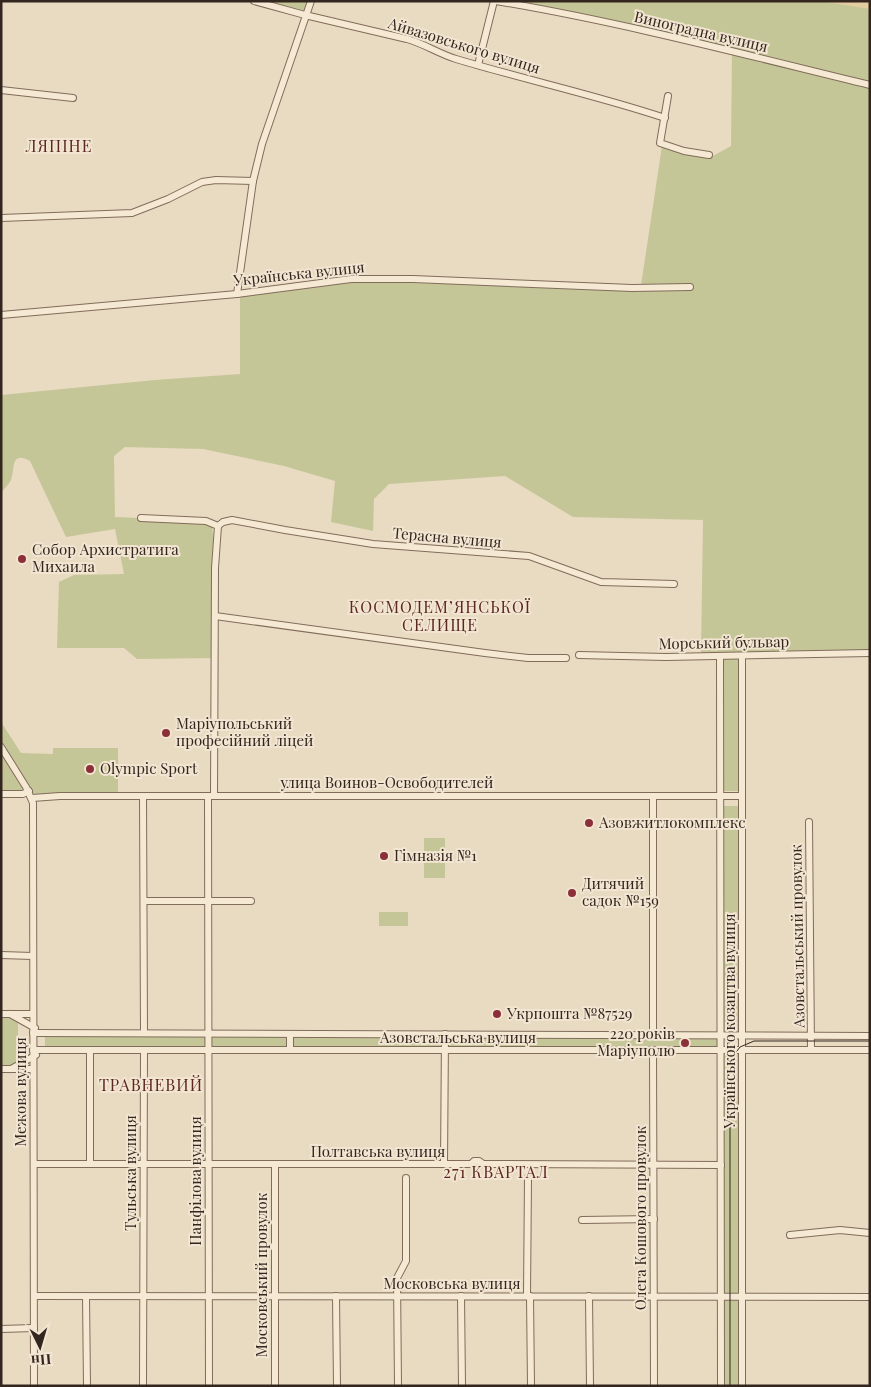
<svg xmlns="http://www.w3.org/2000/svg" width="871" height="1387" font-family="'Playfair Display',serif">
  <style>
    .green { fill: #c5c697 }
    .sand { fill: #e3cca1 }
    .lines { fill: none; stroke-linecap: round; stroke-linejoin: round }
    .minor-casing { stroke: #816c5b; stroke-width: 8 }
    .minor { stroke: #f5e9d4; stroke-width: 6 }
    .tram { stroke: #33261e; stroke-width: 1 }
    .poi-dot { fill: #8b3039; stroke: #f2e5d1; stroke-width: 2 }
    .labels { text-anchor: middle; stroke-width: 4; stroke-linejoin: round; paint-order: stroke }
    .street-label { font-size: 15px; fill: #33261e; stroke: #f2e5d1 }
    .poi-label { font-size: 15px; fill: #33261e; stroke: #f2e5d1; text-anchor: start }
    .neighbourhood-label { font-size: 16px; letter-spacing: 1px; fill: #5b2821; stroke: #f2e5d1 }
  </style>
  <rect width="100%" height="100%" fill="#e9dac2"/>
  <g class="green">
    <path d="M254,1H311L305,15Z"/>
    <path d="M496,1H870V650L701,654L703,520L573,517L505,476L389,484L374,499L373,531L331,522L335,481L284,466L203,449L125,447L114,456L115,517L212,521L215,568V658L137,659L124,648H57L59,582L74,575L124,574L115,529L66,537L30,461C10,450 15,470 11,480C9,484 4,489 1,493V395L155,380L240,374V296L341,281L487,285L640,292L662,146L709,158L731,146L732,52Z"/>
    <path d="M741,658L740,791H723L722,659Z"/>
    <path d="M1,722L21,753L53,754V748H118V796H1Z"/>
    <path d="M723,806H740V1034L723,1032Z"/>
    <rect x="424" y="838" width="21" height="40"/>
    <rect x="379" y="912" width="29" height="14"/>
    <path d="M1,1015H9L18,1021V1063L10,1068H1Z"/>
    <path d="M45,1035L719,1037V1049L45,1048Z"/>
    <path d="M740,1052V1295H723V1053Z"/>
    <rect x="723" y="1299" width="17" height="87"/>
  </g>
  <path class="sand" d="M820,1H870V9Z"/>
  <g class="lines">
    <g class="minor-casing">
      <g id="minor">
        <path d="M254,1L305,15L407,39C425,44 439,54 456,59C526,80 596,95 665,118"/>
        <path d="M496,1C622,22 746,55 870,85"/>
        <path d="M478,65L494,1"/>
        <path d="M1,90L73,98"/>
        <path d="M668,96L660,143L684,151L709,155"/>
        <path d="M1,218L132,213L168,199L202,182L216,180L253,181"/>
        <path d="M237,294L253,181L262,144L311,1"/>
        <path d="M1,315L237,294L351,279H413L632,288L690,287"/>
        <path d="M141,518L206,521L218,526L215,568L214,796"/>
        <path d="M218,526L223,522L232,520L285,530L373,544L529,556L601,582L674,584"/>
        <path d="M215,616L485,653L528,658H566"/>
        <path d="M579,655L666,657L870,653"/>
        <path d="M720,656L721,1386"/>
        <path d="M1,747L26,787L33,803L34,1386"/>
        <path d="M1,794H23L29,791"/>
        <path d="M143,796L144,1033"/>
        <path d="M208,796L209,1386"/>
        <path d="M653,796V1034"/>
        <path d="M32,798L60,796H742"/>
        <path d="M809,822L811,1050"/>
        <path d="M144,901H251"/>
        <path d="M1,955L33,956"/>
        <path d="M1,1014H33"/>
        <path d="M10,1014L35,1028"/>
        <path d="M33,1033L870,1036"/>
        <path d="M290,1034V1050"/>
        <path d="M33,1050H870"/>
        <path d="M653,1050L654,1386"/>
        <path d="M1,1069H33"/>
        <path d="M11,1069L36,1055"/>
        <path d="M34,1164H471L474,1161H479L483,1164L721,1165"/>
        <path d="M90,1164V1050"/>
        <path d="M444,1164L445,1034"/>
        <path d="M582,1220L654,1219"/>
        <path d="M790,1235L840,1230L870,1233"/>
        <path d="M34,1296L870,1297"/>
        <path d="M86,1296L87,1386"/>
        <path d="M336,1296L337,1386"/>
        <path d="M461,1296L462,1386"/>
        <path d="M527,1296L528,1178"/>
        <path d="M530,1296L531,1386"/>
        <path d="M589,1296L590,1386"/>
        <path d="M1,1329L34,1328"/>
        <path d="M143,1386L144,1050"/>
        <path d="M275,1386V1164"/>
        <path d="M398,1386L397,1278L406,1261V1178"/>
        <path d="M742,1386V656"/>
      </g>
    </g>
    <use href="#minor" class="minor"/>
    <path class="tram" d="M730,1386V1060L740,1047L754,1041H870"/>
  </g>
  <g class="poi-dot">
    <circle cx="22" cy="559" r="5"/>
    <circle cx="166" cy="733" r="5"/>
    <circle cx="90" cy="769" r="5"/>
    <circle cx="589" cy="823" r="5"/>
    <circle cx="384" cy="856" r="5"/>
    <circle cx="572" cy="893" r="5"/>
    <circle cx="497" cy="1014" r="5"/>
    <circle cx="685" cy="1043" r="5"/>
  </g>
  <g class="labels">
    <g class="street-label">
      <text transform="translate(701 32) rotate(13)" y="5">Виноградна вулиця</text>
      <text transform="translate(464 46) rotate(17)" y="5">Айвазовського вулиця</text>
      <text transform="translate(299 274) rotate(-6)" y="5">Українська вулиця</text>
      <text transform="translate(447 538) rotate(5)" y="5">Терасна вулиця</text>
      <text transform="translate(724 643) rotate(-1)" y="5">Морський бульвар</text>
      <text x="387" y="788">улица Воинов-Освободителей</text>
      <text transform="translate(798 936) rotate(-91)" y="5">Азовстальський провулок</text>
      <text transform="translate(730 1021) rotate(-90)" y="5">Українського козацтва вулиця</text>
      <text x="458" y="1043">Азовстальська вулиця</text>
      <text transform="translate(21 1092) rotate(-90)" y="5">Межова вулиця</text>
      <text x="378" y="1157">Полтавська вулиця</text>
      <text transform="translate(131 1173) rotate(-90)" y="5">Тульська вулиця</text>
      <text transform="translate(196 1181) rotate(-90)" y="5">Панфілова вулиця</text>
      <text transform="translate(641 1218) rotate(-90)" y="5">Олега Кошового провулок</text>
      <text transform="translate(262 1275) rotate(-90)" y="5">Московський провулок</text>
      <text x="452" y="1289">Московська вулиця</text>
    </g>
    <g class="poi-label">
      <text x="32" y="555">Собор Архистратига<tspan x="32" dy="17">Михаила</tspan></text>
      <text x="176" y="729">Маріупольський<tspan x="176" dy="17">професійний ліцей</tspan></text>
      <text x="100" y="774">Olympic Sport</text>
      <text x="599" y="828">Азовжитлокомплекс</text>
      <text x="394" y="861">Гімназія №1</text>
      <text x="582" y="889">Дитячий<tspan x="582" dy="17">садок №159</tspan></text>
      <text x="507" y="1019">Укрпошта №87529</text>
      <text x="675" y="1039" text-anchor="end">220 років<tspan x="675" dy="17">Маріуполю</tspan></text>
    </g>
    <g class="neighbourhood-label">
      <text x="59" y="152">ЛЯПІНЕ</text>
      <text x="440" y="613">КОСМОДЕМ’ЯНСЬКОЇ<tspan x="440" dy="18">СЕЛИЩЕ</tspan></text>
      <text x="151" y="1091">ТРАВНЕВИЙ</text>
      <text x="496" y="1178">271 КВАРТАЛ</text>
    </g>
  </g>
  <rect width="871" height="1387" fill="none" stroke="#33261e" stroke-width="5"/>
  <g transform="translate(40 1347) rotate(175)" stroke="#f2e5d1" stroke-width="4" paint-order="stroke">
  <path d="M0-4L9 19L0 12L-9 19Z" fill="#33261e"/>
  <text y="-8" font-size="14" font-weight="bold" text-anchor="middle" fill="#33261e">Пн</text>
  </g>
</svg>
